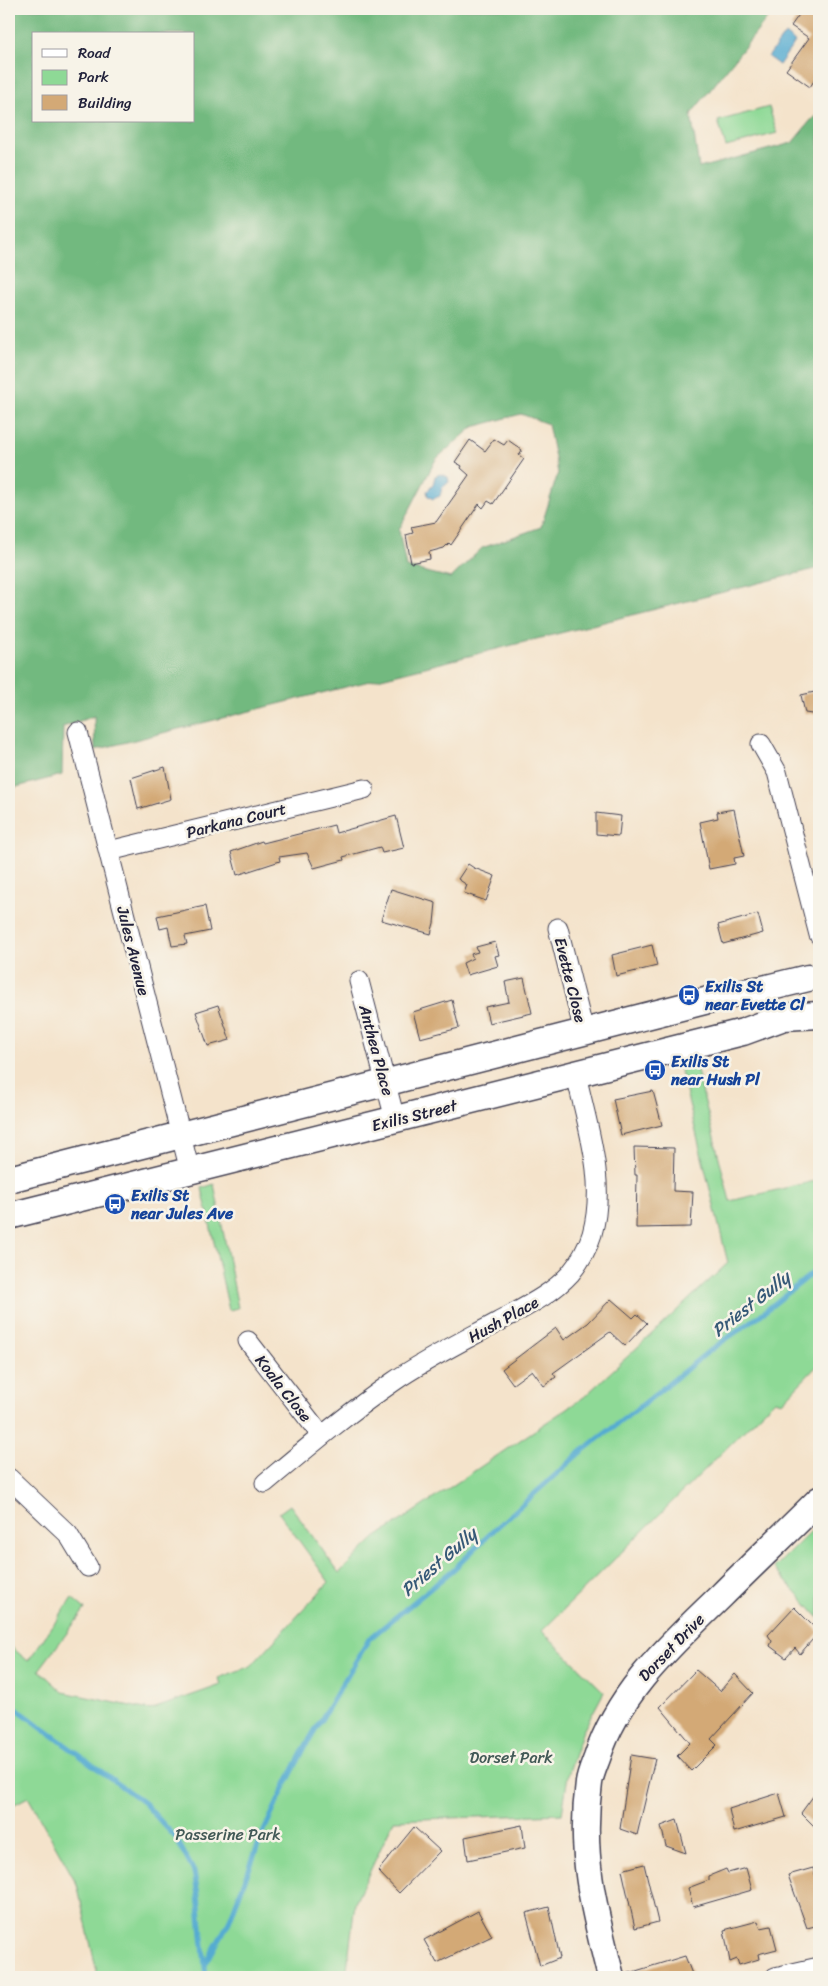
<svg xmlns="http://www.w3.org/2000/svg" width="828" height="1986" font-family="Sriracha,sans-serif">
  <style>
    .green { fill: #8ed996; stroke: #587e68 }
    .forest { fill: #72b97f; stroke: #4a6e5d; fill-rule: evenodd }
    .water { fill: #54abd1; stroke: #3b6686 }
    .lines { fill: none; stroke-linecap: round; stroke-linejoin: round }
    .stream { stroke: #54abd1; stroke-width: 5 }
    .building { fill: #d3a976 }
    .street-casing { stroke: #423f51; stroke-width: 21 }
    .secondary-casing { stroke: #423f51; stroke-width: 29 }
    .street { stroke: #fff; stroke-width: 19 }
    .secondary { stroke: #fff; stroke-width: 26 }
    .labels { text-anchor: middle; stroke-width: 5; stroke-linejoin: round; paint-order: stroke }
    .street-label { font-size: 16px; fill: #22223b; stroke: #f7f3e8 }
    .transit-label { font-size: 16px; font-weight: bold; fill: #164399; stroke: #f7f3e8; text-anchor: start }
    .park-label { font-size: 16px; fill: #425956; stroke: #f7f3e8 }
    .water-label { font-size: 18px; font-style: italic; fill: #365977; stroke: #f7f3e8 }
  </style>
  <rect width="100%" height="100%" fill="#f7f3e8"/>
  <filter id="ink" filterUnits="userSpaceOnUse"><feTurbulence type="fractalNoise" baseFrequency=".02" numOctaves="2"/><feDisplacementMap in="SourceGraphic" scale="10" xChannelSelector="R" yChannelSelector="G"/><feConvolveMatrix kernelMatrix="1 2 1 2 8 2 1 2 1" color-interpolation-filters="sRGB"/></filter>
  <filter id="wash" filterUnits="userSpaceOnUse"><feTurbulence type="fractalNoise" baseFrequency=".0096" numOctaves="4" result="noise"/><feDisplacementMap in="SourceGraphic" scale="20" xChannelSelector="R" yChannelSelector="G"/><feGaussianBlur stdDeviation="1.12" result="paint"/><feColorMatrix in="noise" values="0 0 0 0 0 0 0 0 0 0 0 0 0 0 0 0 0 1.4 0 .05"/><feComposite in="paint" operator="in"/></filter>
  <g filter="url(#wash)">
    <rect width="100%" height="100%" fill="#f4e3cb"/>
    <g class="green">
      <path d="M769,107L777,133L726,147L718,121Z"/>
      <path d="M694,1059L730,1201L819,1180V1364L782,1402L775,1400L542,1631L604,1692L582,1733L568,1775L562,1814L394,1820L355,1903L346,1977H98L77,1884L28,1797L9,1807V1645L28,1661L72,1598L85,1609L39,1670L63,1692L150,1710L221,1685L218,1678L251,1666L329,1582L279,1513L290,1505L339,1573L375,1538L584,1397L728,1263L679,1063Z"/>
      <path d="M214,1184L238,1308L229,1310L202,1188Z"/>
      <path d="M812,1530L819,1561V1618L774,1568Z"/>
    </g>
    <path class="forest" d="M9,9H775L691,114L699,168L792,143L811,120L819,114V568L95,750L94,716L63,727L62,775L9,789ZM34,34H194V121H34ZM521,414L548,424L558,473L541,527L482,548L451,578L406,567L399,530L436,459L473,427Z"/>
    <g class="water">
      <path d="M785,34L795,42L779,65L768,57Z"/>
      <path d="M440,474L448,477L449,482L442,488L440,496L433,499L428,496L427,491L433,485L435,476Z"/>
    </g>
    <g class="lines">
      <g class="stream">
        <path d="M9,1703L144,1803L176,1838L194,1872L198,1895L206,1977"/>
        <path d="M205,1965L229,1922L262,1835L287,1782L305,1747L369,1639L454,1569L495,1529L581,1452L651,1398L709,1351L759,1316L819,1268"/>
      </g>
    </g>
    <g id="blocks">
      <g class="building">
        <path d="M803,9H819V73L810,87L786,70L809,38L791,26Z"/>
        <path d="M494,439L504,445L508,440L522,450L519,455L524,459L493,504L488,501L483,508L479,504L451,545L449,543L444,548L429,552L430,559L411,563L406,535L413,533L411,527L436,522L469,475L461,468L462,466L455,462L470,440L485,451Z"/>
        <path d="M819,691V715L805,713L801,695Z"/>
        <path d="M165,767L171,799L138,809L131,778Z"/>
        <path d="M734,809L744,856L734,858L735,864L709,869L700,822L718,818L717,812Z"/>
        <path d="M596,813L621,816L619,836L596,834Z"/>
        <path d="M396,816L404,848L382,853L380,847L343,857L344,860L314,868L307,853L279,857L280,861L237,875L231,852L262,841L263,843L334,825L336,833Z"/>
        <path d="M468,864L474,868L495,876L486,901L464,893L467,885L458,879Z"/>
        <path d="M391,889L436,903L434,923L431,934L381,920Z"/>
        <path d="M205,906L210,931L185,936L187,944L172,946L168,927L160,929L157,916Z"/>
        <path d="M758,914L763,933L723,944L718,925Z"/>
        <path d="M495,942L499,955L495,956L498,966L467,975L463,963L473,958L471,954L478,952L476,947Z"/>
        <path d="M652,945L657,966L616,976L612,955Z"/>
        <path d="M524,978L532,1013L489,1023L485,1007L509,1002L505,982Z"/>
        <path d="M452,1000L459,1028L420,1038L413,1012Z"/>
        <path d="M218,1005L230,1040L208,1046L196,1012Z"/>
        <path d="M653,1091L662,1125L621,1135L613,1099Z"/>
        <path d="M634,1147L674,1148L673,1191L693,1192L691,1227L636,1228L637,1175H635Z"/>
        <path d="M611,1299L633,1318L637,1314L647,1323L625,1346L610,1332L553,1373L556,1377L544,1386L532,1370L513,1384L502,1369L556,1328L564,1340L588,1323Z"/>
        <path d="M794,1607L819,1632L800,1654L795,1648L786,1658L770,1646L772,1641L768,1635Z"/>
        <path d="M696,1670L720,1691L735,1674L753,1693L711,1739L717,1745L691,1771L677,1756L690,1743L660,1707Z"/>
        <path d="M631,1755L655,1759L637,1835L620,1829Z"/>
        <path d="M819,1788V1831L801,1813Z"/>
        <path d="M779,1793L786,1817L734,1832L729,1809Z"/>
        <path d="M677,1820L686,1853L666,1846L661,1826Z"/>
        <path d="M522,1825L525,1848L468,1860L465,1837Z"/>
        <path d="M414,1827L440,1851L399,1893L378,1871Z"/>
        <path d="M644,1864L658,1922L635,1928L622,1870Z"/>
        <path d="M746,1868L752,1890L693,1907L688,1888L709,1880V1876L726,1869L728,1873Z"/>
        <path d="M813,1868L819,1887V1925L807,1928L788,1875Z"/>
        <path d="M549,1907L560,1958L540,1966L526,1913Z"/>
        <path d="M478,1911L492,1936L437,1963L424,1940Z"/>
        <path d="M758,1921L761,1928L771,1926L777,1949L758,1954L759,1959L739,1965L737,1959L730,1962L724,1930Z"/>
        <path d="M685,1956L692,1974L681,1977H626V1974Z"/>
      </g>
    </g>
  </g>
  <g filter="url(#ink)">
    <use href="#blocks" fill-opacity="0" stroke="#423f51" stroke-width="1"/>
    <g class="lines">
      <g class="street-casing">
        <g id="street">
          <path d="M78,732L190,1171"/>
          <path d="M761,744L777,772L819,935"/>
          <path d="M109,851L364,789"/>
          <path d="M558,928L584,1032"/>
          <path d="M359,981L395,1119"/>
          <path d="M248,1341L321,1435"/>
          <path d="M9,1478L68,1534L88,1567"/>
          <path d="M265,1483C307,1448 348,1413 393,1382C426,1359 463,1341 498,1322C523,1308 551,1295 570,1274C579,1263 588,1247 592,1234C607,1181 587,1126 576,1074"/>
          <path d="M775,1977L819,1967"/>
        </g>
      </g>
      <g class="secondary-casing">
        <g id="secondary">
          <path d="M9,1179L736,993L763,989L808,978"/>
          <path d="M9,1216L743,1032L784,1017L819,1015"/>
          <path d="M611,1977C594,1910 579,1854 589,1783C590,1775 594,1766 597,1758C619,1690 672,1644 722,1595C754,1563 787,1532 819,1500"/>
        </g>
      </g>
      <use href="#street" class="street"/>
      <use href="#secondary" class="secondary"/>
    </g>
  </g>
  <defs>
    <g id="bus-disc" transform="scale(1.125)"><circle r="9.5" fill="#1a4fb4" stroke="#f7f3e8"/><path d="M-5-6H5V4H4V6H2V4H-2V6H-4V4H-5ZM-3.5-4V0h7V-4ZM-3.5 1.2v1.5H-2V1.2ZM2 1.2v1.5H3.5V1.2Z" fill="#fff"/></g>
  </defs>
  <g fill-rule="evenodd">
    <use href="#bus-disc" x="689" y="995"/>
    <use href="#bus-disc" x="655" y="1070"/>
    <use href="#bus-disc" x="115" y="1204"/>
  </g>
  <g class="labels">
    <g class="street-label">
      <text transform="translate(236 820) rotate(-14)" y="6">Parkana Court</text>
      <text transform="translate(134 951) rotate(76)" y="6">Jules Avenue</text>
      <text transform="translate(571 980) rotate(76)" y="6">Evette Close</text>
      <text transform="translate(377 1050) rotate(75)" y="6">Anthea Place</text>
      <text transform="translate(414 1115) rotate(-14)" y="6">Exilis Street</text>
      <text transform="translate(503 1319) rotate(-29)" y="6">Hush Place</text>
      <text transform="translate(284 1388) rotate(52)" y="6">Koala Close</text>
      <text transform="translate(671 1647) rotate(-46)" y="6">Dorset Drive</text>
    </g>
    <g class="transit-label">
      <text x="705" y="992">Exilis St<tspan x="705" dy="18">near Evette Cl</tspan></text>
      <text x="671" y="1067">Exilis St<tspan x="671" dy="18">near Hush Pl</tspan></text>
      <text x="131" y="1201">Exilis St<tspan x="131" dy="18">near Jules Ave</tspan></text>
    </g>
    <g class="park-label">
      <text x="511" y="1763">Dorset Park</text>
      <text x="228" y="1840">Passerine Park</text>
    </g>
    <g class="water-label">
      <text transform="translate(751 1304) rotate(-38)" y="6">Priest Gully</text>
      <text transform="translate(439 1562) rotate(-41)" y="6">Priest Gully</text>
    </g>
  </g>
  <rect width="828" height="1986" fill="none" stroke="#f7f3e8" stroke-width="30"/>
  <rect x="32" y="32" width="162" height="90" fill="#f7f3e8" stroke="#a29fa3"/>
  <rect x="42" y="49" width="25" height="8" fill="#ffffff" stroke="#a29fa3"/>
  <text x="78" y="58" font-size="15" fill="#22223b">Road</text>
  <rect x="42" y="70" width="25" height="15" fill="#8ed996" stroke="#a29fa3"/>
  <text x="78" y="82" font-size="15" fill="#22223b">Park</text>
  <rect x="42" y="95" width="25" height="15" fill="#d3a976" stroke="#a29fa3"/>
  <text x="78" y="108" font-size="15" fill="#22223b">Building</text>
</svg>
